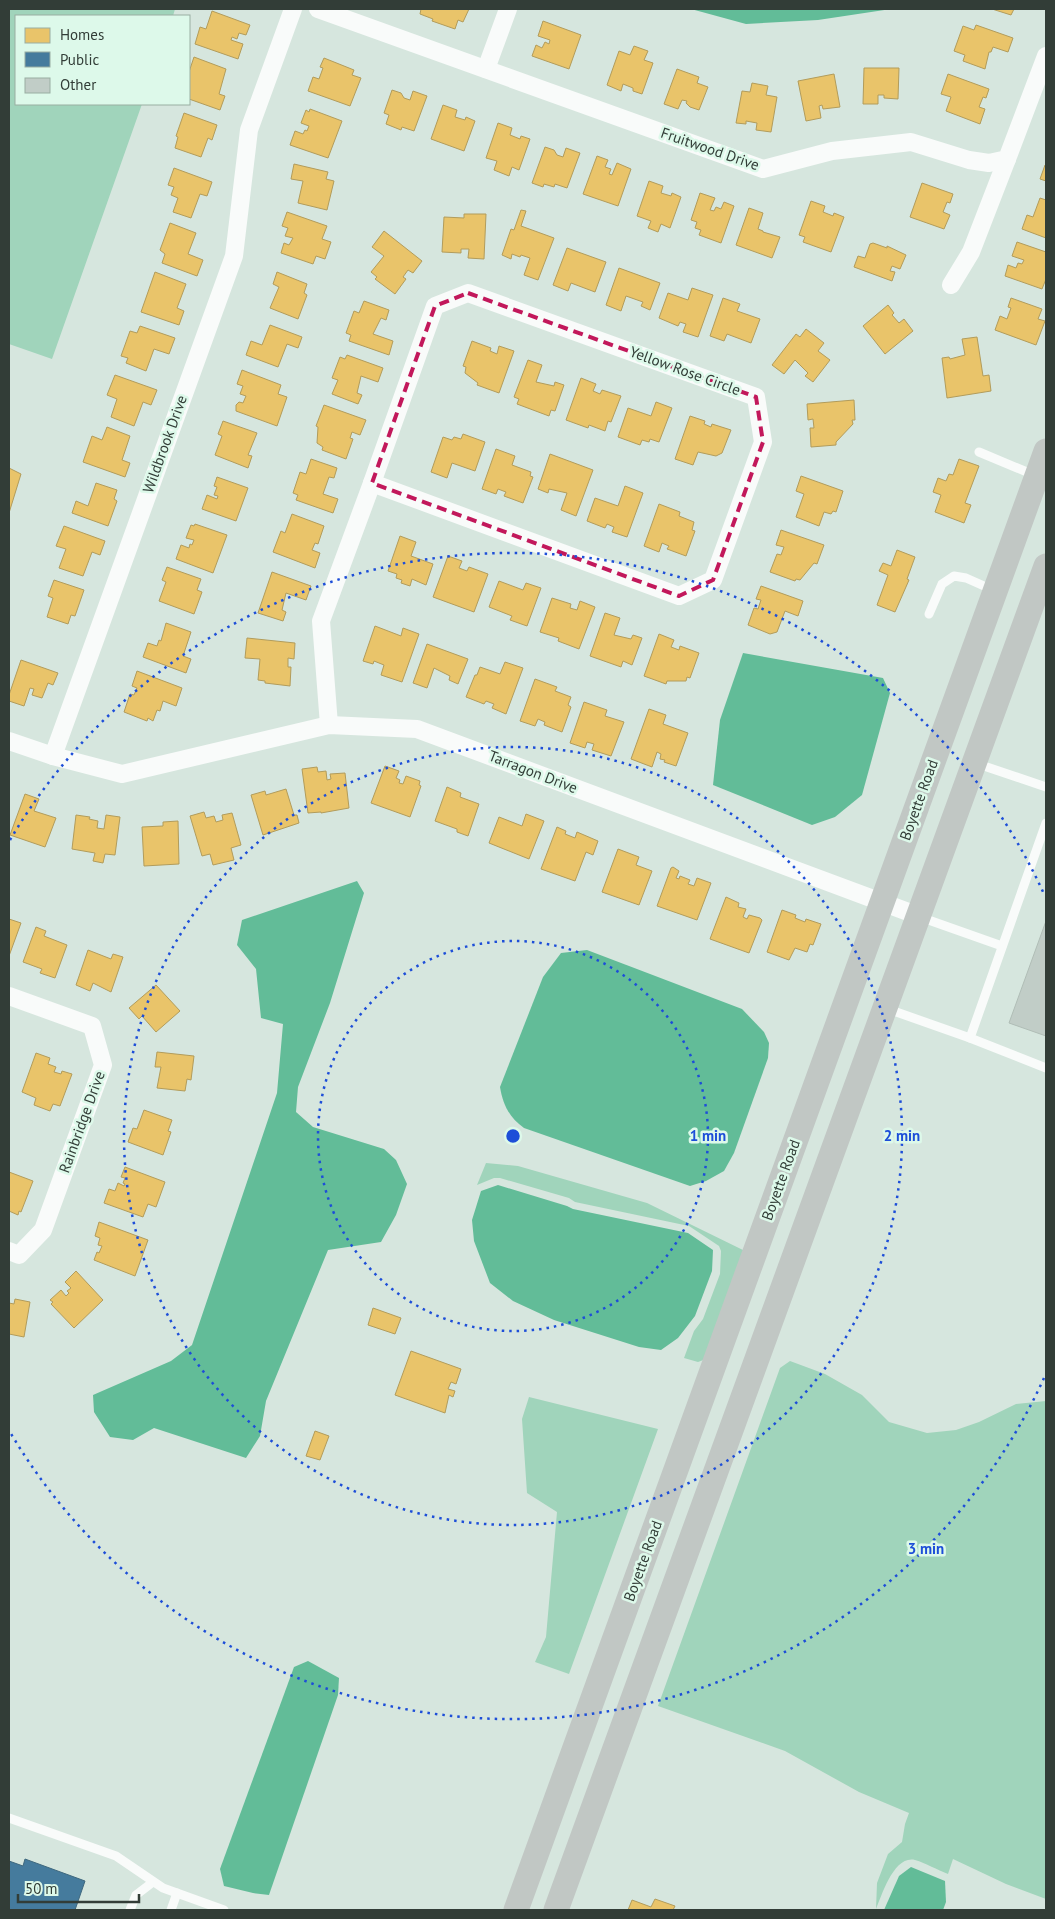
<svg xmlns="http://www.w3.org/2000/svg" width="1055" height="1919" font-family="'PT Sans',sans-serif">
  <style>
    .green { fill: #a0d4bb }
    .water { fill: #62bc98 }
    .homes { fill: #e9c46a; stroke: #b29c5b }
    .public { fill: #457b9d; stroke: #3f687e }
    .building { fill: #c1cdc7; stroke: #b0bdb6 }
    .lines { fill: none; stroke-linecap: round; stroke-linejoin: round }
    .lane { stroke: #f9fbfa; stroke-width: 9 }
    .street { stroke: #f9fbfa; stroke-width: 18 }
    .secondary { stroke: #c1c7c4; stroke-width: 25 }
    .marked { fill: none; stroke: #c2185b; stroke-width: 4; stroke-dasharray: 10 6; stroke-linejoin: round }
    .ring { fill: none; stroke: #1d4ed8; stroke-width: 2.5; stroke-dasharray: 2.5 5 }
    .labels { text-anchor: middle; stroke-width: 5; stroke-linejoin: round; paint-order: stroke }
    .street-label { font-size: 15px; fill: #323d37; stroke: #ddf9ea }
    .centre { fill: #1d4ed8; stroke: #ddf9ea; stroke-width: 2.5 }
    .ring-label { font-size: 15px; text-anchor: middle; font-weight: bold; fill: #1d4ed8; stroke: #ddf9ea; stroke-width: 5; stroke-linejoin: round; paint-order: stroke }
  </style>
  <rect width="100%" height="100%" fill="#d6e6de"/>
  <g class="green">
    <path d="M9,9H175L173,16H16V104H142L52,359L9,344Z"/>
    <path d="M486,1163L518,1166L647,1203L745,1251L706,1359L698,1362L684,1358L694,1331L703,1319L720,1274L721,1251L719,1246L689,1226L575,1202L569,1198L500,1178H494L477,1185Z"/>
    <path d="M790,1361L825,1374L862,1395L889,1422L927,1433L956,1430L979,1422L1016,1404L1046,1401V1899L1006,1884L953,1859L948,1874C937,1870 926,1863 915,1860C894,1855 882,1895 876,1909L877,1883L888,1854L902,1842L905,1824L909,1813L859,1792L785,1751L658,1706L780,1368Z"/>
    <path d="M529,1397L658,1429L569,1674L535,1662L546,1637L557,1512L527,1493L522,1419Z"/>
  </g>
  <g class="water">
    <path d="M691,9H891L818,20L746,24Z"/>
    <path d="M743,653L883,678L890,693L862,795L835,817L812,825L713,785L720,720Z"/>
    <path d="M357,881L364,893L330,1003L298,1087L296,1112L313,1127L384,1149L396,1160L407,1184L396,1215L381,1242L328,1250L266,1401L260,1436L246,1458L154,1428L133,1440L110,1437L94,1412L93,1395L171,1361L192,1345L277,1093L283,1024L261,1018L256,969L237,945L242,920Z"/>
    <path d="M587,950L742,1009L764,1032L769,1043L768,1058L734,1153L724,1171L706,1181L690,1186L524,1128C509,1117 503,1105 500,1087L543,977L561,953Z"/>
    <path d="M498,1185L567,1206L573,1209L688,1233L713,1250L712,1271L695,1316L678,1338L661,1350L639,1347L554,1320L513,1301L490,1283L474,1241L472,1220L481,1191Z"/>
    <path d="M308,1661L339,1678L338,1695L269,1895L253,1893L224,1886L220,1869L294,1667Z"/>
    <path d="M911,1867L945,1881L946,1902L943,1910H884L899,1876Z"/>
  </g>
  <g class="homes">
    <path d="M421,9H469L463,22L458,20L455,29L432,21L433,19L420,14Z"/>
    <path d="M992,9H1014L1011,15Z"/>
    <path d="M212,11L250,25L246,35L239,33L237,39L232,37L231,40L243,44L238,59L195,44L200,27L206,29Z"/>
    <path d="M543,21L581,35L569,69L532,56L536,45L542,48L545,42L549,44L550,40L538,36Z"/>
    <path d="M976,25L1013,38L1008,52L993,47L991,52H989L985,69L963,61L965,55L954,51L963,26L974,30Z"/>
    <path d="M634,46L648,51L644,60L653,63L642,94L633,91V88L623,84L621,91L607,85L619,51L630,55Z"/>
    <path d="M194,57L226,69L219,94L225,96L220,110L189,99V72Z"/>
    <path d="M324,58L354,70L352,75L361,78L350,106L308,91L313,77L319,79L323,68L320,67Z"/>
    <path d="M864,68H899L898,99L884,98V95H878V104H863Z"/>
    <path d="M677,69L699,77L697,83L708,87L699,110L690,107L686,103L687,101L682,100L678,109L664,104Z"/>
    <path d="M834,74L840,107L823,109L822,105L819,106L821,118L806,121L798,81Z"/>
    <path d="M948,74L989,89L986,98L983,97L979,107L985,109L980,124L946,111L951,97L941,94Z"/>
    <path d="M752,83L768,86L766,95L777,97L771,132L756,130L757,123L746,121V124L736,123L742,91L750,92Z"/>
    <path d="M392,90L401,93L404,98L410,100L413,91L427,96L414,131L402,127L401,130L386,124L389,115L384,113Z"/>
    <path d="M443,105L457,110L455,117L465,120L466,117L475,121L464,151L431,139Z"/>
    <path d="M310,109L342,121L328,158L290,145L295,131L303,134L305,130L307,131L309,126L301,123L306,110L309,112Z"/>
    <path d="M184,113L217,125L212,140L208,138L201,157L175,148L178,137L176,136Z"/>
    <path d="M498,123L512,128L510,135L520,139L521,136L530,139L519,170L512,167L509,176L494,170L497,161L486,158Z"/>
    <path d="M545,147L554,150L557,155L563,157L566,148L580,153L567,188L555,184L554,187L544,184L543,187L532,183Z"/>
    <path d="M597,156L608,160L605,167L611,169L609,174L612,175L617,163L631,169L618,206L583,194Z"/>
    <path d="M294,164L328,172L326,179L334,181L327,210L298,203L303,181L291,179Z"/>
    <path d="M1045,165L1046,166V181L1040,179Z"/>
    <path d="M174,168L212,182L207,196L200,194L191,218L173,212L178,198L171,195L174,187L168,185Z"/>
    <path d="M649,181L663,186L661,193L671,196L672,193L681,197L670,228L661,224L658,232L648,228L651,221L637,216Z"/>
    <path d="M922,183L953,194L950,203L947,202L943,212L950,215L944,229L910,217Z"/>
    <path d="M700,193L715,198L710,210L714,211L716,207L721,209L724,202L734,206L721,243L699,235L701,230L695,228L697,222L691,220Z"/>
    <path d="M1040,198L1046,200V238L1022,229L1027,215L1033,217Z"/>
    <path d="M811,201L825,206L823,212L833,216L834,213L844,217L831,252L803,242L805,237L799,235Z"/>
    <path d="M749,208L763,213L758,229L763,231V232L780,237L772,258L736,245Z"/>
    <path d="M521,210L526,211L521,226L554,238L538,280L524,275L530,258L521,255L520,257L512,254L511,259L502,255L511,229L514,230Z"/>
    <path d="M287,212L327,226L322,239L331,242L325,259L316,256L313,264L281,253L284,243L289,245L293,238L285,236L288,228L282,226Z"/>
    <path d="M464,214H486L484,259L468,258L469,249H461V253L442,252L444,217L464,218Z"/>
    <path d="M170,223L196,233L188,254L203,260L197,276L162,263L165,254L160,250Z"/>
    <path d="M384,231L422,261L413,273L408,270L403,277L406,279L395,294L375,279L377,277L371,272L384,256L372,247Z"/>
    <path d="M1017,242L1046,252V279L1042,289L1005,276L1008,265L1016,268L1018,263L1022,264L1024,260L1012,256Z"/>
    <path d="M873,243L887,248V246L906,255L900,269L892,266L890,271L895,272L892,281L854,267L858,256L865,258L870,244Z"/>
    <path d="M567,248L606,262L595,292L571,283L568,291L553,285Z"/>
    <path d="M619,268L660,283L650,310L641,306L643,302L626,296L621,311L606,305Z"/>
    <path d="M155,272L186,284L177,308L184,311L179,325L141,312Z"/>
    <path d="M277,272L307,284L304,293L307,295L298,319L270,308L279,287L273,284Z"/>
    <path d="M692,288L713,295L698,337L683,332L686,324L680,322L678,326L659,318L668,293L688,300Z"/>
    <path d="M723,298L740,304L737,311L760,319L751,343L727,334L724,341L710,336Z"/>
    <path d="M1011,298L1042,309L1038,319L1045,321L1036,345L995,330L1000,316L1007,319L1011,308L1008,307Z"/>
    <path d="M364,301L389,310L386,320L381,318L373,334L393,341L389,355L349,341L351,335L346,333L354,311L359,313Z"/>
    <path d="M888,305L894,313L892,315L899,323L904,319L913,331L885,354L863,326Z"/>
    <path d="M270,325L302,337L298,348L287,344L278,367L246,355L251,341L262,345Z"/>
    <path d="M140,326L175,338L169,354L154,349L146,371L126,363L128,358L121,356L130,331L137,333Z"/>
    <path d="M806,329L824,343L818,351L830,360L813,382L805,376L808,373L795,360L784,374L772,365L796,334L800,337Z"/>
    <path d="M977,337L983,376L989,375L991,391L947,398L942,358L949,357L950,359L965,355L962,339Z"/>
    <path d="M472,341L491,348L490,351L497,354L499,346L514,351L499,393L477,385L478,383L465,373L466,367L463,366Z"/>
    <path d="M347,355L383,368L378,382L361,376L357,393L362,395L358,404L332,394L338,380L332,378L340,357L345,359Z"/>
    <path d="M528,360L542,365L536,382L554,386L555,382L564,385L555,411L551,410L549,416L517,404L519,399L514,397Z"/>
    <path d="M242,370L281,385L278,394L287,397L277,426L236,411V405L239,402L243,403L246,396L240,394L243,386L237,384Z"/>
    <path d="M115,375L157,390L151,405L143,402L134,426L111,417L117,399L107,395Z"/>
    <path d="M581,378L596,384L593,391L600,394L602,390L621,396L611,422L608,421L605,431L589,425L588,428L566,420Z"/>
    <path d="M854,400L855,420H852L853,424L836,442V445L811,447L810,428H814L813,419L808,420L807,404Z"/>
    <path d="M656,402L672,408L659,442L650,439L649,442L642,440L640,445L618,437L628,408L651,416Z"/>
    <path d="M324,405L366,420L360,435L352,432L350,438L353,439L346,459L322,450L323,447L317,443L318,427L316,426Z"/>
    <path d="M690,416L705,421L704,424L711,427L712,424L731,430L722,453L716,456L698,452L693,465L675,459Z"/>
    <path d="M223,421L257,433L248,455L252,456L248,468L215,455L222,436L218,434Z"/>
    <path d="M107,427L130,436L122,460L130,463L125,477L83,462L92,436L102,440Z"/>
    <path d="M463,434L485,442L475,471L452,463L447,478L431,472L443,437L452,440L454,437L461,439Z"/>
    <path d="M496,449L515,456L512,465L531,472L530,476L533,477L523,503L504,496L506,492L498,489L496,494L482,489Z"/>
    <path d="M550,454L593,470L576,516L561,510L567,493L549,489L548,493L538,489Z"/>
    <path d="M311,459L337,468L334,478L329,477L323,494L338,499L333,513L296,500L298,495L293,493L300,472L306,474Z"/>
    <path d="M959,459L979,466L965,503L971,505L964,523L935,512L941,495L933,492L938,478L946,481L949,474L953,475Z"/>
    <path d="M9,468L21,474L9,513Z"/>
    <path d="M801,476L843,491L836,512L833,511L831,514L824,512L819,526L796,517L804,494L796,491Z"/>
    <path d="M217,477L248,488L236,521L202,509L207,495L217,499L218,496L214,495L217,487L214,486Z"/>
    <path d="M96,483L117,490L114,499L117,501L108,526L72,513L76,501L88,506Z"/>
    <path d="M625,486L643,493L627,537L612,532L614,527L607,524L605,528L587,521L595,498L618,506Z"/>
    <path d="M659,504L680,512L679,516L694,522L692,530L695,531L686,556L667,549L669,546L662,543L659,552L644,546Z"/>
    <path d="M292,514L324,526L318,544L315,543L312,550L320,553L315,568L273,552L281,531L285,533Z"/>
    <path d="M195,524L227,535L213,573L176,559L181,545L189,548L190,544L192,545L194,540L186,538L191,525L194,526Z"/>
    <path d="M64,526L105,541L100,555L92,552L83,576L59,568L66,549L56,546Z"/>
    <path d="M781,530L824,545L817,564L814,563L800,580L796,579L795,581L770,572L777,554L781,555L784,547L776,545Z"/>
    <path d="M400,536L416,542L411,556L433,564L426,585L412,579L410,586L401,583L402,580L396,578L397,574L388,571Z"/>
    <path d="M897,550L915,557L907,579L909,580L895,612L877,605L888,575L879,571L883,563L891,566Z"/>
    <path d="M448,556L462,561L459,568L467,571L469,567L488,574L474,612L433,597Z"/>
    <path d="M167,567L201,579L197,590L202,592L194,614L159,601L166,582L162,580Z"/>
    <path d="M272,572L311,586L306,600L286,593L282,610L286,612L283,621L258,613Z"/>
    <path d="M54,580L84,590L75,616L71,615L68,624L47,617L53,598L48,596Z"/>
    <path d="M499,581L523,590L526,583L541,588L527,626L510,620L512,616L489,607Z"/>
    <path d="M761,586L803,601L798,616L785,611L777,632L770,634L748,625L754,608L758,609L761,600L756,599Z"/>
    <path d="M552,598L571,604L570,608L577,610L580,601L595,607L579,649L558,641L559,638L540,632Z"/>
    <path d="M605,613L620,618L614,635L631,639L633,635L642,638L632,665L623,661L621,667L590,656Z"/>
    <path d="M166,623L191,632L183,656L191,659L186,673L143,657L148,643L157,646L159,640L161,641Z"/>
    <path d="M375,626L401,636L403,628L419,634L402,682L381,675L384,665L374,661L373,664L363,661Z"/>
    <path d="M659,634L674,640L671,647L679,650L680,646L699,653L690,678L687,677L686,681H667L666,684L644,676Z"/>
    <path d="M247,638L295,643L294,659L288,658V667H291L290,686L265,683V681L258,680L260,659L245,658Z"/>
    <path d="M427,644L468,659L458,684L449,680L450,676L434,668L427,688L413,683Z"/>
    <path d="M21,660L58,673L53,685L48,683L42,698L32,695L34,689L30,688L24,706L9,701V695Z"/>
    <path d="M505,662L523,668L506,714L492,708L494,704L486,701L484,704L466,697L475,675H477L480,667L500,674Z"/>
    <path d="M137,671L182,688L176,706L163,701L160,711L157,710L153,721L148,718L147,721L124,712L130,694L134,695L137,688L132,686Z"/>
    <path d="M535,679L557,687L555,691L571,697L568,705L571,707L562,732L544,725L545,722L538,719L535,726L520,721Z"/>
    <path d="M584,702L607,710L605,716L624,722L611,756L592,750L594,744L587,742L585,748L570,743Z"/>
    <path d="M649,709L666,715L663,724L688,733L676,766L664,762L665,760L660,759L661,754L657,752L652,767L631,759Z"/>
    <path d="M385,766L399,771L396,778L400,780L399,783L403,784L406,776L420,781L419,785L421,786L410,817L371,803Z"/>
    <path d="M317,767L318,772L326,771L327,780L331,779L330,774L345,773L349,808L321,813V812L308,813L302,769Z"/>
    <path d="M447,787L461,793L460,797L479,804L468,836L457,832V829L435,821Z"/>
    <path d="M286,789L294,815H297L299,823L263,835L251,795L265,791L266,795Z"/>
    <path d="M25,794L39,799L34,811L56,818L45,847L10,835Z"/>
    <path d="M204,812L206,818L214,816L216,822L223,820L222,815L232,813L241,845L231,848L234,860L213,865L210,854L202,856L190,816Z"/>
    <path d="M526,814L544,821L529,859L489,843L499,817L522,826Z"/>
    <path d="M76,815L90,817L89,819L98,821L97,828L104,829L106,815L120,817L115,855L105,854L103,863L93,861L95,853L72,849Z"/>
    <path d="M178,821L179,864L144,866L142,827L163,826V822Z"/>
    <path d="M557,827L566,831L565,834L575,838L577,832L598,841L593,855L586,852L575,881L541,869Z"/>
    <path d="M618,849L639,857L636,865L652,871L639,905L602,892Z"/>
    <path d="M673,867L679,871L676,878L679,879L680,876L690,880L688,884L694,886L697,878L711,883L697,920L657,906L671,868Z"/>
    <path d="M726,897L739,903L738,907L746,909L743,917L747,919L749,915L760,918L762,920L749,953L710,939Z"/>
    <path d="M782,910L796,915L795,918L805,922L806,919L821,924L813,945L810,944L807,952L795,948L789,960L767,952Z"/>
    <path d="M9,919L21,923L9,956Z"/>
    <path d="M36,927L46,931L44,936L67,945L55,978L40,973L42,969L23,962Z"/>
    <path d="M88,950L111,959L113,954L123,957L111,992L93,983L90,991L76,985Z"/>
    <path d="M156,985L180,1011L156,1032L142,1016L139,1019L129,1008Z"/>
    <path d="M157,1052L194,1056L191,1080L187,1079L185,1091L157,1088L161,1067H155Z"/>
    <path d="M36,1053L50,1058L48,1064L56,1067L54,1072L61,1074L62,1071L72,1074L60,1106L53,1104L50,1111L34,1105L36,1098L22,1092Z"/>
    <path d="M144,1110L172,1120L168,1131L171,1132L163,1155L128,1142L133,1128L137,1129Z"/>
    <path d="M125,1167L165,1182L156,1207L148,1204L143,1217L104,1203L109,1189L115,1191L118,1183L124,1186L125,1184L123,1183L125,1178L121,1177Z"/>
    <path d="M9,1172L33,1181L21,1212L19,1211L18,1215L9,1211Z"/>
    <path d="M99,1222L148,1240L135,1276L94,1260L97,1252L99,1253L102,1246L98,1245L100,1238L95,1236Z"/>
    <path d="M76,1271L103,1300L74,1328L51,1304L53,1302L50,1300L61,1290L66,1296L69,1293L67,1291L71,1288L65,1282Z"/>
    <path d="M15,1299L30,1302L24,1337L9,1334V1303L14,1304Z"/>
    <path d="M373,1308L401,1318L395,1334L368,1325Z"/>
    <path d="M411,1351L461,1369L456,1384L451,1382L448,1389L455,1391L453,1397L449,1395L445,1413L395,1395Z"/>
    <path d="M315,1431L329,1436L320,1460L306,1456Z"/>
    <path d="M655,1899L675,1906L673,1910H628L632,1900L651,1907Z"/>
  </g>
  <path class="public" d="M25,1859L85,1881L75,1910H9V1861L23,1866Z"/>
  <path class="building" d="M1046,921V1036L1009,1023Z"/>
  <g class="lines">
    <g class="lane">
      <path d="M979,452L1034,475"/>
      <path d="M929,614L942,584L954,576L966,578L993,590"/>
      <path d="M975,763L1046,787"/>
      <path d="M1046,823L970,1038L1046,1068"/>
      <path d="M920,917L1002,946"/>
      <path d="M885,1008L970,1038"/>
      <path d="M9,1818L116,1856L163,1888L224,1910"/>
      <path d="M130,1910L136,1895L153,1882"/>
      <path d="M171,1910L177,1893"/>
    </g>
    <g class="street">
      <path d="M318,9L763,169L832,151L911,142L969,160L989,163L1007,159L1046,56"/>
      <path d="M486,69L508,9"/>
      <path d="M951,285L971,252L1007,159"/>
      <path d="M468,293L756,397L763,442L713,580L679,596L372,483L435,306Z"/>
      <path d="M329,725L321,621L372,483"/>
      <path d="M9,741L53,756L122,774L329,725L417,729L919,916"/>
      <path d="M53,756L234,256L249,130L293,9"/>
      <path d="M9,996L92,1026L103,1065L43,1230L19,1255L9,1251"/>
    </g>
    <g class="secondary">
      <path d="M516,1910L1046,451"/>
      <path d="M556,1910L1046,566"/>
    </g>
  </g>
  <path class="marked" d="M468,293L756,397L763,442L713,580L679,596L372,483L435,306Z"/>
  <g class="ring">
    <circle cx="513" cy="1136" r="195"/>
    <circle cx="513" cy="1136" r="389"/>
    <path d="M1044 1378A584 584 0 0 1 10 1432M10 840A584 584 0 0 1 1044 894"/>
  </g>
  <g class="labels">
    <g class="street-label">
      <text transform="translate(710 149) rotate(19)" y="5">Fruitwood Drive</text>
      <text transform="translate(685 371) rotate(20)" y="5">Yellow Rose Circle</text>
      <text transform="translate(165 444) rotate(-70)" y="5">Wildbrook Drive</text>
      <text transform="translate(533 772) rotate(21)" y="5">Tarragon Drive</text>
      <text transform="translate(919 800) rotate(-70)" y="5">Boyette Road</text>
      <text transform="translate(82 1122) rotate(-70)" y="5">Rainbridge Drive</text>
      <text transform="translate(781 1180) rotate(-70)" y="5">Boyette Road</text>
      <text transform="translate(643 1561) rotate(-70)" y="5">Boyette Road</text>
    </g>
  </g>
  <circle cx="513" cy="1136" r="8" class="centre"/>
  <g class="ring-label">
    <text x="708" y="1141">1 min</text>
    <text x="902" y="1141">2 min</text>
    <text x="926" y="1554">3 min</text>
  </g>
  <rect width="1055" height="1919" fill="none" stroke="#323d37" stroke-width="20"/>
  <rect x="15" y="15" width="175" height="90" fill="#ddf9ea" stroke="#99aea2"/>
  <rect x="25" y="28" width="25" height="15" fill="#e9c46a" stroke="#99aea2"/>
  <text x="60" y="40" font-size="15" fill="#323d37">Homes</text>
  <rect x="25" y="52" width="25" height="15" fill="#457b9d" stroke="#99aea2"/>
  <text x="60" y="65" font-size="15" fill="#323d37">Public</text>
  <rect x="25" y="78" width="25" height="15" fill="#c1cdc7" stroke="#99aea2"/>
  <text x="60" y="90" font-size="15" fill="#323d37">Other</text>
  <path d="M18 1894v8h121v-8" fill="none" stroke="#323d37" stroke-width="2.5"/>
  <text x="25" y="1894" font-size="15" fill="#323d37" stroke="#ddf9ea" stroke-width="4" paint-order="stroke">50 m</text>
</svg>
